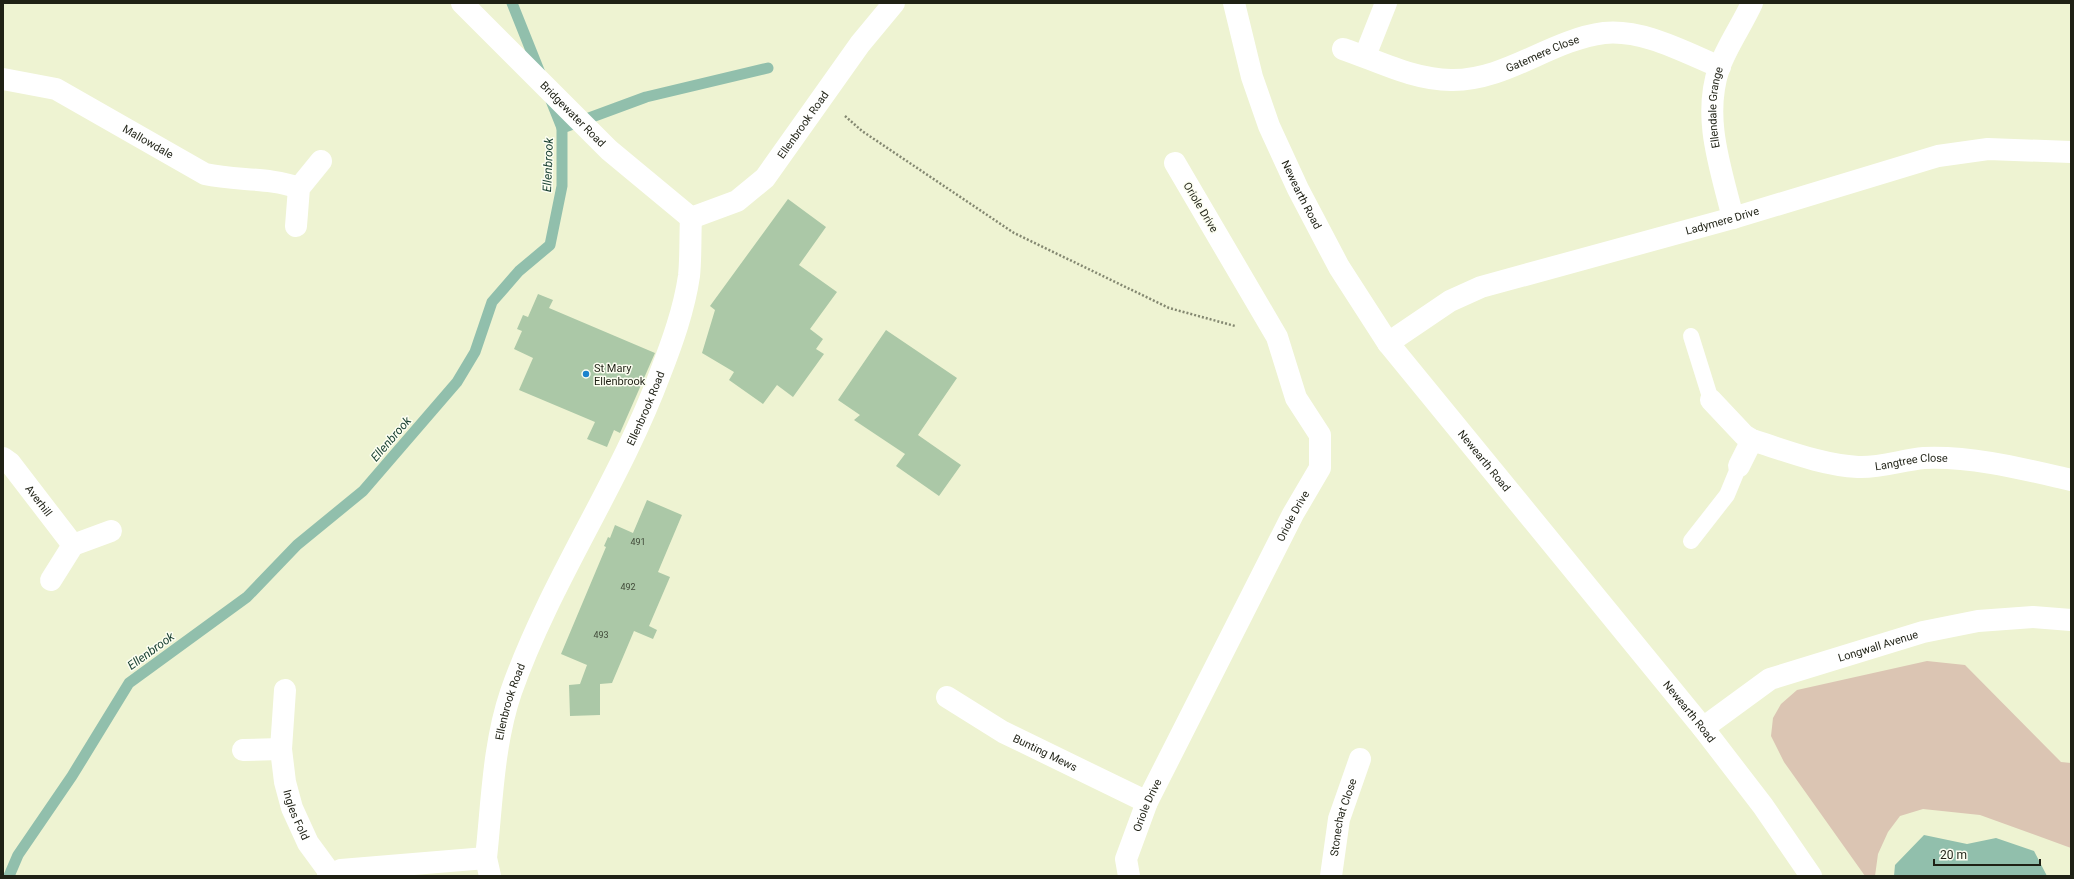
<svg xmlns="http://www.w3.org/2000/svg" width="2074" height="879" font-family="Roboto,sans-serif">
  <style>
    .green { fill: #dbc5b3 }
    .water { fill: #91bfac }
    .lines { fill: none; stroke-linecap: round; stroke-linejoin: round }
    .stream { stroke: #91bfac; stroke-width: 11 }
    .building { fill: #abc8a7 }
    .path { stroke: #848871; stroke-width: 2.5; stroke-dasharray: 2 2; stroke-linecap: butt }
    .service { stroke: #fff; stroke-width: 16 }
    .minor { stroke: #fff; stroke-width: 22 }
    .tertiary { stroke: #fff; stroke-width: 22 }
    .secondary { stroke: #fff; stroke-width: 22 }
    .poi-dot { fill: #1a83cd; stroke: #fcfef1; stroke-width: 1.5 }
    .labels { text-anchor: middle; stroke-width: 3; stroke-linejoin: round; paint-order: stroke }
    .number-label { font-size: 9px; fill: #424b3a }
    .street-label { font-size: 11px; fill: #1f2115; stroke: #fcfef1 }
    .poi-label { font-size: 11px; fill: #1f2115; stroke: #fcfef1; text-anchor: start }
    .water-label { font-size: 12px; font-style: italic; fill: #153d2f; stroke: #fcfef1 }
  </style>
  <rect width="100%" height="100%" fill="#eef3d2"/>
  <path class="green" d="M1927,661L1965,665L2061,762L2071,763V848L1980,815L1923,809L1900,816L1888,832L1878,854L1875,876H1865L1784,762L1771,736L1773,718L1781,704L1797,690Z"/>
  <path class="water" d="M1924,835L1967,844L1996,838L2034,851L2047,876H1894L1895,865Z"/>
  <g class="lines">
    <g class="stream">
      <path d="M512,3L540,73"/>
      <path d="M550,98L562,128"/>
      <path d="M9,876L18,855L72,776L129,683L247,597L297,545L363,491L457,382L475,352L492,302L519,271L550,245L562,186V128L646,97L768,68"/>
    </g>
  </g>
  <g class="building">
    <path d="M788,199L826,227L799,265L837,292L810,329L823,339L816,349L824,354L793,397L777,385L763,404L729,380L734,372L702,353L715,310L710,306Z"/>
    <path d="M538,294L553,300L549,308L655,353L620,433L614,430L607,447L587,439L595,422L519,390L533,358L514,349L522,331L517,329L523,315L528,317Z"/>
    <path d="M886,330L957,378L918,435L961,465L939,496L896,466L905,454L854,420L860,415L838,400Z"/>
    <path d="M647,500L682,515L658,572L670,577L649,626L657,630L653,639L634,631L612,683L600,684V715L570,716L569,685L580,684L587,665L561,654L606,547L604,546L608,537L610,538L615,525L633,533Z"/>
  </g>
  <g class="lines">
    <path class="path" d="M845,116L862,131L1014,233L1169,308L1235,326"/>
    <g class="service">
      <path d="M1691,336L1711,400"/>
      <path d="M1691,541L1727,495L1739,466"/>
    </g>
    <g class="minor">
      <path id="s1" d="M1343,49C1378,61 1414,80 1451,80C1506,81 1550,40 1604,33C1643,29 1684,52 1720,67"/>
      <path d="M1365,56L1386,3"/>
      <path id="s2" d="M3,79L56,89L205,174C236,181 269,177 299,188"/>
      <path id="s3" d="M1733,218C1721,169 1702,118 1719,68C1727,46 1742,25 1752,3"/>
      <path d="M296,226L299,188L321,161"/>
      <path id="s4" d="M1388,343L1450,301L1481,287L1733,218L1938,156L1988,149L2071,152"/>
      <path id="s5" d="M1711,400L1744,435L1752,440C1787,451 1822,465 1858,467C1881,468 1902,460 1924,458C1974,456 2023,469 2071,480"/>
      <path id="s6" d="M3,458L10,463L73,545"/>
      <path d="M1739,466L1752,440"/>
      <path d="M51,580L73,545L111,531"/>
      <path id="s7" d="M285,690L281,749L285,782L292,808L308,843L330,873"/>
      <path id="s8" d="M947,697L1003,732L1147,802"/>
      <path id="s9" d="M1703,728L1770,679L1923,632L1978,621L2033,617L2071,620"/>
      <path d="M243,750L281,749"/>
      <path d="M328,876L341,870L486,858"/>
      <path id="s10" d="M490,876L486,858C492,803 493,745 511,692C550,581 619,484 660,374C672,343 684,310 689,276C691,257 690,237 691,218"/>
      <path id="s11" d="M1129,876L1126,859L1147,802L1293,514L1320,468V435L1296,398L1277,337L1175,163"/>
      <path id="s12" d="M1331,876L1339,819L1360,759"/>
    </g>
    <path class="tertiary" id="s13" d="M462,3L609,150L691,218L737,201L765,178L860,44L894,3"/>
    <path class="secondary" id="s14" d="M1234,3L1252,77L1269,126L1298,189L1339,267L1388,343L1703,728L1763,806L1811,876"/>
  </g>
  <circle class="poi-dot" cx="586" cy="374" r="4"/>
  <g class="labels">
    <g class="number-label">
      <text x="638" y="545">491</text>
      <text x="628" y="590">492</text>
      <text x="601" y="638">493</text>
    </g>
    <g class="street-label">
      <text dy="4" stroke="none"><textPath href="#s1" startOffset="209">Gatemere Close</textPath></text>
      <text dy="4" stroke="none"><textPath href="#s3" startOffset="113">Ellendale Grange</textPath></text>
      <text dy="4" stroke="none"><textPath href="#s13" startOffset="157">Bridgewater Road</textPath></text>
      <text dy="4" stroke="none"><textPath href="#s13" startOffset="465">Ellenbrook Road</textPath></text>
      <text dy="4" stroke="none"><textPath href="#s2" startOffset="160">Mallowdale</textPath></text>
      <text dy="4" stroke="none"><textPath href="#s14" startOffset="204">Newearth Road</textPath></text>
      <text transform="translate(1201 207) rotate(59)" y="4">Oriole Drive</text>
      <text dy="4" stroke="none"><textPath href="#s4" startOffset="359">Ladymere Drive</textPath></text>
      <text dy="4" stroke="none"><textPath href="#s10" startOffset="501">Ellenbrook Road</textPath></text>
      <text dy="4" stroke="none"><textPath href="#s14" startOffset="528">Newearth Road</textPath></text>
      <text dy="4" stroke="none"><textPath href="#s5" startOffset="221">Langtree Close</textPath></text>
      <text dy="4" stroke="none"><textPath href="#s6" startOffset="56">Averhill</textPath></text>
      <text dy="4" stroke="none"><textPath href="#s11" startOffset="399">Oriole Drive</textPath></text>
      <text dy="4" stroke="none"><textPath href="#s9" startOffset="196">Longwall Avenue</textPath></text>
      <text dy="4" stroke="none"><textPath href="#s10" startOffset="177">Ellenbrook Road</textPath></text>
      <text dy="4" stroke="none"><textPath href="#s14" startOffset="852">Newearth Road</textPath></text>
      <text dy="4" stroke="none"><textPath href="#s8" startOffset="113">Bunting Mews</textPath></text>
      <text dy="4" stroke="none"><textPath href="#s11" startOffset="75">Oriole Drive</textPath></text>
      <text dy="4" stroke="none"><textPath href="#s7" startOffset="127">Ingles Fold</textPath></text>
      <text dy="4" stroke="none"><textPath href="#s12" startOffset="60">Stonechat Close</textPath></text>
    </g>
    <g class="poi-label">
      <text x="594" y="372">St Mary<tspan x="594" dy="13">Ellenbrook</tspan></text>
    </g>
    <g class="water-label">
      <text transform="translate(548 165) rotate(-88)" y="4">Ellenbrook</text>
      <text transform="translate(391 439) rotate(-49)" y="4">Ellenbrook</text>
      <text transform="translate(151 651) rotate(-36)" y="4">Ellenbrook</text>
    </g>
  </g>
  <rect width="2074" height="879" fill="none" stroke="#1f2115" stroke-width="8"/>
  <path d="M1934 859v6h106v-6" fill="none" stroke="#1f2115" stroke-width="2"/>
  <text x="1940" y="859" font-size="12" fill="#1f2115" stroke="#fcfef1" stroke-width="3" paint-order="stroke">20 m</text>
</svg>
